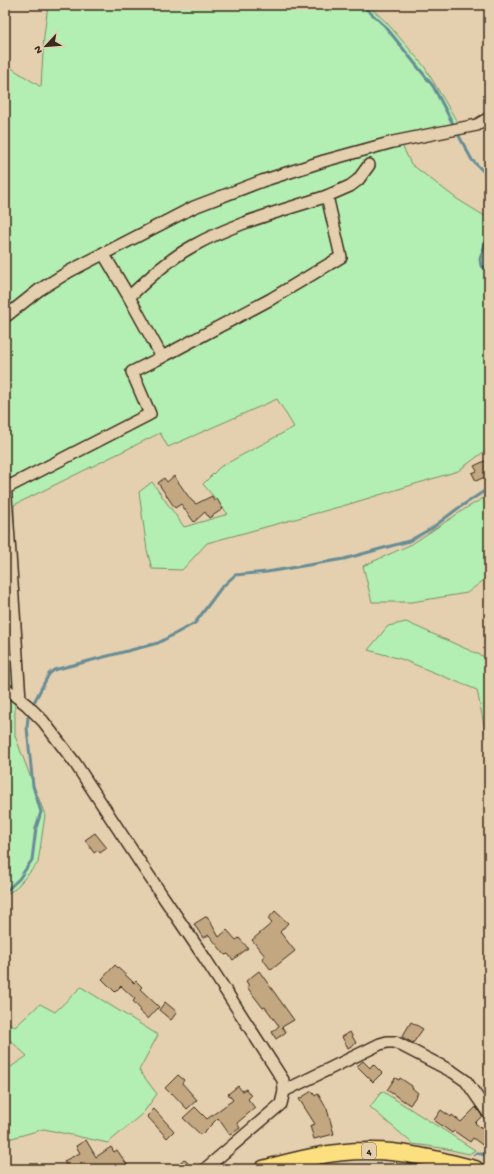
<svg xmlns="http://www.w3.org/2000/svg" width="494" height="1174" font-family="'Gochi Hand',sans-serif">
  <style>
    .green { fill: #b3eeb2; stroke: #778c68 }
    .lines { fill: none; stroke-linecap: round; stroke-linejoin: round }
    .stream { stroke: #678c95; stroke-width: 3 }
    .building { fill: #c2a781; stroke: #3b2a1e }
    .minor-casing { stroke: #3b2a1e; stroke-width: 14 }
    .highway-casing { stroke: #3b2a1e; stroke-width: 19 }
    .minor { stroke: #e4d0ae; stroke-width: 11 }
    .highway { stroke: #fce080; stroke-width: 16 }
    .labels { text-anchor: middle; stroke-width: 3; stroke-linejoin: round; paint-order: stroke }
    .shield { fill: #e4d0ae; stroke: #6e5c49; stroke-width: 1 }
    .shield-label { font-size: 10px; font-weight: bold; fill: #3b2a1e }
  </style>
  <rect width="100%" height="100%" fill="#e4d0ae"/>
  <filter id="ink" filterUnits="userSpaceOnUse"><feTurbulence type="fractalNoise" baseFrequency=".025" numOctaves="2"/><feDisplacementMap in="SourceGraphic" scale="8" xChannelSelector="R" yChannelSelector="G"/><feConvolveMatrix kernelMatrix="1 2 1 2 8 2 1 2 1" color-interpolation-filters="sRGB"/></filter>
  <g filter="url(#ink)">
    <g class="green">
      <path d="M48,5H368L387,23L424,66L459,125L402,145L411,164L457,199L488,218L486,259L489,261V448L458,471L346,505L207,543L182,570L152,569L147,550L139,492L152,482L184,527L228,514L203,484L220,467L294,427L277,399L168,447L160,433L14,505L15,736L45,815L38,863L15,889L5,895V64L41,87L44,36Z"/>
      <path d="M489,495V576L467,593L412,602H372L363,566L412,544L468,507Z"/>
      <path d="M406,622L489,659V750L477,690L401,659L368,650L388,626Z"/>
      <path d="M81,987L158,1035L139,1070L157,1094L143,1113L108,1143L44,1129L5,1140V1071L27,1056L10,1040L5,1042V1020L15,1027L40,1004L55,1012Z"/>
      <path d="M382,1091L475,1150L469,1154L442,1148L413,1144L370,1107Z"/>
    </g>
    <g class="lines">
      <g class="stream">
        <path d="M362,5L385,26L433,86L453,124"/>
        <path d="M459,136L472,160L489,177"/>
        <path d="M489,233L480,259L481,266L489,269"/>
        <path d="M32,706L49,674L54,670L158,643L195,623L221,588L235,575L267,572L344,559L409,541L432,528L457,509L489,488"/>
        <path d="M5,892L19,879L32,860L36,828L41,812L33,786L27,728L28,717"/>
        <path d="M474,1155L477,1153L489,1156"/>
      </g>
    </g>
    <g class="building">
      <path d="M489,459V475L476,481L472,473L477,471L474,466Z"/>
      <path d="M174,476L191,500L196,504L212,496L214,501L217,499L223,509L209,518L205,512L194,522L181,504L175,508L158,483L164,478L167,482Z"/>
      <path d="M95,833L107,848L100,853L98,850L94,853L85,840Z"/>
      <path d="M275,911L288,923L280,932L295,951L271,970L262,958L265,956L252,940L272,923L268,919Z"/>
      <path d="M207,916L219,937L227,930L236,940L239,938L248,948L233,960L228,954L225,955L209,935L203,938L194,924Z"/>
      <path d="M115,965L134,983L136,981L142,987L140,989L159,1007L148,1019L139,1011L140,1009L133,1001L135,999L121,986L115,992L102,979Z"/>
      <path d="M259,971L294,1020L282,1027L286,1032L276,1039L272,1032L279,1026L265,1007L263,1008L247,987L249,986L246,981Z"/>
      <path d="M165,1002L177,1012L171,1020L159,1010Z"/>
      <path d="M411,1022L423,1029L413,1043L402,1037Z"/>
      <path d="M350,1032L356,1043L348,1048L342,1037Z"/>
      <path d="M363,1061L370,1068L373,1064L382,1073L373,1082L357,1066Z"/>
      <path d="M178,1075L184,1080L182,1083L197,1100L187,1109L172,1093L171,1094L165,1088Z"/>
      <path d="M395,1078L399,1080L400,1078L412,1086V1088L418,1093L410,1105L387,1090Z"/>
      <path d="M238,1086L242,1091L246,1089L251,1096L248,1099L255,1108L237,1123L240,1128L230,1135L218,1118L201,1135L183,1118L195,1107L207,1119L233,1100L228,1094Z"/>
      <path d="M312,1091L315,1096L318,1094L327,1109L334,1134L314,1139L310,1126L315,1124L299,1099Z"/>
      <path d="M476,1107L482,1116L475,1123L489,1134V1150L473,1138L470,1142L454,1131L452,1133L434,1120L441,1110L451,1117L452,1115L461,1122Z"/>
      <path d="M154,1109L174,1131L167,1138L147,1116Z"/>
      <path d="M86,1140L96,1157L111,1147L114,1152L117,1150L130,1169H68L64,1161L80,1153L76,1146Z"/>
      <path d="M184,1159L194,1169H173Z"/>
    </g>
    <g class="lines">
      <g class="minor-casing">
        <g id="minor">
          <path d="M327,196L341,257L271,299L162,357L129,297C149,278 169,259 193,246C234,223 282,211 327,196Z"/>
          <path d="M327,196L350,186L358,180L369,165"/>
          <path d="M103,253L129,297"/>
          <path d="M5,317L39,290L70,271L194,207L262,181L324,161L393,142L477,125L489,118"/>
          <path d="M5,482L20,699"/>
          <path d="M6,488L150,414L132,372L162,357"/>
          <path d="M5,688L27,705L43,721L75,763L145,870L204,957L283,1080L284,1091L281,1104L205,1169"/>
          <path d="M284,1091L380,1044L387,1042H395L453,1072L466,1081L489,1114"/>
        </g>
      </g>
      <g class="highway-casing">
        <path id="highway" d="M263,1169C296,1160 331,1151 366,1151C402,1150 440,1160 475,1169"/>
      </g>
      <use href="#minor" class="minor"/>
      <use href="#highway" class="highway"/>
    </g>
  </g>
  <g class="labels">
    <rect class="shield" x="362" y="1143" width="14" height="16" rx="3"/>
    <g class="shield-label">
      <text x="369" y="1155">4</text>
    </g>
  </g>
  <rect width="494" height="1174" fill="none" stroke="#e4d0ae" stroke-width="20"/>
  <rect x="10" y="10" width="474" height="1154" fill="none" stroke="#3b2a1e" stroke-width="1.5" filter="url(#ink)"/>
  <g transform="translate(46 46) rotate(244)" stroke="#e4d0ae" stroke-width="3" paint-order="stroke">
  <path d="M0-3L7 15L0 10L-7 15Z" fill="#3b2a1e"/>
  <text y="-6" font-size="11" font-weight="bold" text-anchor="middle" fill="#3b2a1e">N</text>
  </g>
</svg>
